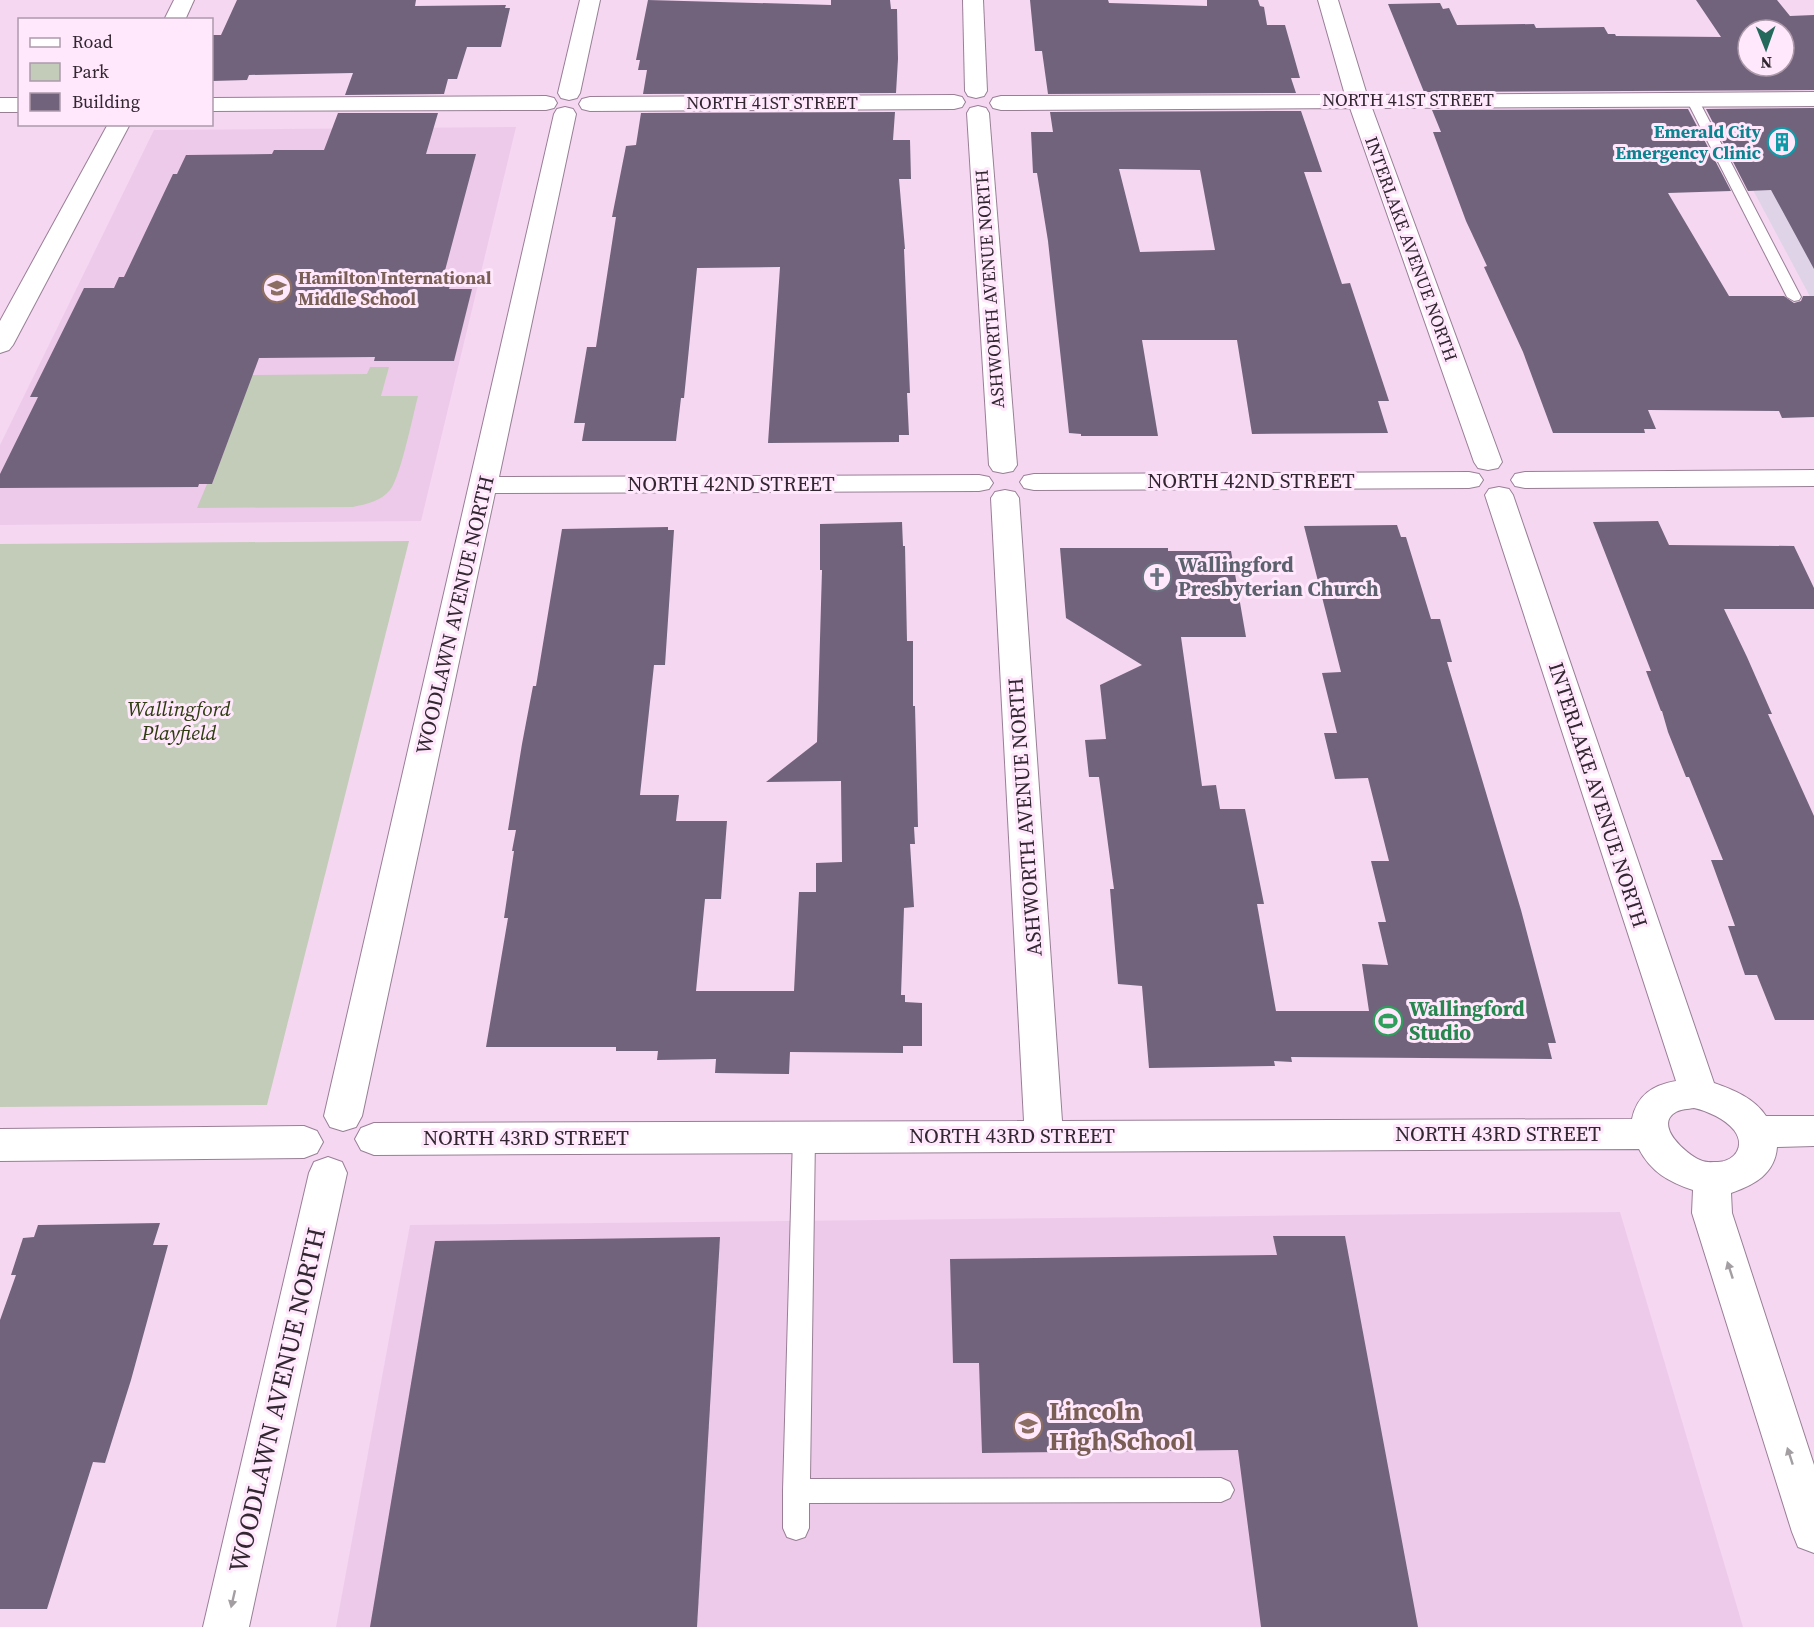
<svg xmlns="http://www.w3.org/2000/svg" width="1814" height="1627" font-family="'Source Serif 4',serif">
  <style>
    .commercial { fill: #dfd3e7 }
    .built { fill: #edcaea }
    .green { fill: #c3ccb8 }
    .building { fill: #71637b; fill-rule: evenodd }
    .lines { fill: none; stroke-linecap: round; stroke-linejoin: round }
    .lane-casing { stroke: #997e96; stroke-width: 2 }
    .street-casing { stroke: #997e96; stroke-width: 2 }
    .lane { fill: #fff; fill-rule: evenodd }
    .street { fill: #fff; fill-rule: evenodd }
    .oneway { fill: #a39ea2 }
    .labels { text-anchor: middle; stroke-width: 6; stroke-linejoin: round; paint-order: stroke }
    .far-street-label { font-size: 18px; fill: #322731; stroke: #ffe7fc }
    .far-culture-label { font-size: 18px; font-weight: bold; fill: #0d838f; stroke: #ffe7fc; text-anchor: end }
    .far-education-label { font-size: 18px; font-weight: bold; fill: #785e54; stroke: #ffe7fc; text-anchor: start }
    .street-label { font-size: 21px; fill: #322731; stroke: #ffe7fc }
    .worship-label { font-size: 21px; font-weight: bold; fill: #5b616d; stroke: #ffe7fc; text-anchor: start }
    .park-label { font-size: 21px; font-style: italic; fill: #2d3c0f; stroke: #ffe7fc }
    .leisure-label { font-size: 21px; font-weight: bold; fill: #27864d; stroke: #ffe7fc; text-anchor: start }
    .near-street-label { font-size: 26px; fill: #322731; stroke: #ffe7fc }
    .near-education-label { font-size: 26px; font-weight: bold; fill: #785e54; stroke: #ffe7fc; text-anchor: start }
  </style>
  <rect width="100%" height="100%" fill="#f5d7f2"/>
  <path class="commercial" d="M1713,115H1814V304Z"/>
  <g class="built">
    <path d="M516,127L421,521L0,525V445L154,130Z"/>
    <path d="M1620,1212L1743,1627H336L410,1225Z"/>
  </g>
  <g class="green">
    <path d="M370,367H389L381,396H418C413,415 400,479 390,490C381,501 367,504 353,507L197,508L207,484H212L252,375L367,374Z"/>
    <path d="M409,541L267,1105L0,1107V544Z"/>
  </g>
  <g class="building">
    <path d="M237,0H416L415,6L506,5L505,8H510L501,47H467L457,79H448L444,94L345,95L353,73L249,75L247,80L212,81V35H221Z"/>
    <path d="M648,0L831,5V0H890L891,9H897L898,59L896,93L643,94L647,70H638L640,60H636Z"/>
    <path d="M1030,0H1108L1109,3L1207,6V0H1258L1260,6L1264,7L1267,25H1285L1300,78H1291L1296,93L1048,94L1042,51H1035Z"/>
    <path d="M1696,0H1777L1790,16L1814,15V90L1424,92L1388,4L1440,3L1443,9L1449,8L1457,25L1534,24L1536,28L1604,27L1608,34H1615L1616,36L1721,37ZM1748,30H1784V66H1748Z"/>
    <path d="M1814,108V269L1771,190L1748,191L1706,109Z"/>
    <path d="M1688,109L1731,191L1668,193L1729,296H1784L1794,303L1801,301L1803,296H1814V417L1782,418L1779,411L1648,410L1656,429H1644L1645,433H1553L1523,352L1484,267L1487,266L1466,221L1433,132H1441L1432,110Z"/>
    <path d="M1301,111L1322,172H1304L1342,284L1350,283L1389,401H1378L1388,433L1252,434L1237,340H1142L1158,436H1081V434L1069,433L1048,241L1037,173H1033L1031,132H1053L1050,112ZM1119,169L1200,170L1215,250L1140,252Z"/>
    <path d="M895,112L893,140H910L911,179H899L905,249H904L910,393H907L909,435H899V442L768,443L780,267L697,268L684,398H681L676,441H582L585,423H574L587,347H596L616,217H612L626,146L636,145L641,113Z"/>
    <path d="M338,113H438L426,154H476L443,278H452L449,289H472L454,361H374L375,357L259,358L212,484H199L198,487L0,488V474L38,397H30L84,288H114L119,277H124L173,174H177L186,155L272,154L274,150H324Z"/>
    <path d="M1658,521L1669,545L1794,546L1814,588V609H1724L1747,657L1772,714H1768L1814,816V1020H1775L1757,975H1745L1728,926H1735L1711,860H1723L1689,777H1686L1668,732L1662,711H1661L1646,671H1651L1593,522Z"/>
    <path d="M902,522L903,546H905L907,641H913V706H915L918,827H914L915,844H910L914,907L904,908L901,995H905V1002L922,1003V1046H903V1053L790,1052L789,1074L715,1073L716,1059L657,1060L658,1051H616V1047H486L508,918H504L514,851H512L516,830H508L522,744L533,686H536L562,529L668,527V530H674L665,665H654L640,795H679L676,821H727L721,899H705L696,991H794L799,892H816V863L842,862L841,781L766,782L817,742L822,570H820V524Z"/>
    <path d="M1397,525L1401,537H1406L1431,619H1440L1452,662H1447L1521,910L1556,1043H1548L1552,1059L1291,1057L1292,1062L1274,1061L1275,1066L1149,1068L1142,986L1118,984L1110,889H1114L1099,777H1089L1085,740L1106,739L1100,685L1142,665L1066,618L1060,548H1168V551H1231L1246,637H1181L1202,786L1216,785L1220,809H1245L1264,904H1257L1276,1011H1369L1362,964L1388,965L1378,922H1386L1371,861H1389L1368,778L1335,779L1324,733H1337L1322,673L1341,672L1304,526Z"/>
    <path d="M160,1223L153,1245H168L131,1380L105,1463L93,1462L47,1609H0V1320L16,1275H11L23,1238L34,1237L38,1225Z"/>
    <path d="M1273,1236H1345L1418,1627H1261L1238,1450L982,1453L979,1363H953L950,1259L1277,1255Z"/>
    <path d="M720,1237L697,1627H370L435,1241Z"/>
  </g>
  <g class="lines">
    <g class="lane-casing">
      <g id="lane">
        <path d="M1692,95L1698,99L1801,297L1799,300L1794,301L1787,297L1686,99Z"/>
        <path d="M804,1128L812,1131L815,1137L810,1479L1221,1478L1230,1482L1234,1490L1230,1498L1221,1502L809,1503V1528L805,1537L796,1540L787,1537L783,1528V1491L793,1137L796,1131Z"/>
      </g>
    </g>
    <g class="street-casing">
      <g id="street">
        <path d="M174,0H194L185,20H164Z"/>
        <path d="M580,0H600L580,93L577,98L569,100L561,98L558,93Z"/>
        <path d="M963,0H983L987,91L984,96L976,98L968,96L965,91Z"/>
        <path d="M1318,0H1338L1367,95L1814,92V106L1372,108L1502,462L1498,468L1488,470L1478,468L1474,462L1350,108L1001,110L993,108L990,103L993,98L1001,96L1345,95Z"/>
        <path d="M954,95L962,97L965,102L962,107L954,109L590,111L582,109L579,104L582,99L590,97Z"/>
        <path d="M546,96L554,98L557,103L554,108L546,110L212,111V98Z"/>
        <rect x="0" y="98" width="20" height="14"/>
        <path d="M978,106L986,108L989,113L1017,465L1013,471L1003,473L993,471L989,465L967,113L970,108Z"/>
        <path d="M565,107L573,109L576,114L499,477L979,475L989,477L993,483L989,489L979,491L495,493L362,1116L356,1127L343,1131L330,1127L324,1116L554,114L557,109Z"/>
        <path d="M108,124H130L13,345L9,350L0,353V321Z"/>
        <path d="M1814,470V486L1525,488L1515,486L1511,480L1515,474L1525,472Z"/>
        <path d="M1469,472L1479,474L1483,480L1479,486L1469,488L1034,490L1024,488L1020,482L1024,476L1034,474Z"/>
        <path d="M1499,487L1509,489L1513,495L1714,1083C1734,1090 1754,1098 1766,1116H1814V1146L1777,1147C1775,1174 1754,1185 1731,1193L1732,1213L1814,1465V1553L1798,1547L1792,1532L1692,1213L1693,1190C1669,1182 1651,1172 1639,1149L374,1155L361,1150L355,1139L361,1128L374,1123L1024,1121L991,498L995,492L1005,490L1015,492L1019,498L1062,1121L1632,1119C1637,1095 1653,1085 1676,1081L1485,495L1489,489ZM1694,1108C1708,1111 1725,1119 1734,1130C1746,1146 1735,1161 1718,1162C1711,1162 1706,1163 1700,1160C1686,1154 1653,1125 1676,1112C1681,1109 1688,1109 1694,1108Z"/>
        <path d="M304,1126L317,1131L323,1142L317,1153L304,1158L0,1161V1129Z"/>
        <path d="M328,1157L342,1162L347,1173L249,1627H203L309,1173L314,1162Z"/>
      </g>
    </g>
    <use href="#lane" class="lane"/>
    <use href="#street" class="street"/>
  </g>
  <defs><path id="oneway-solid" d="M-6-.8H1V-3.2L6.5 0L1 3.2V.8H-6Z" transform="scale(1.5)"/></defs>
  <g class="oneway">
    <use href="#oneway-solid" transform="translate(1730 1270) rotate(-108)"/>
    <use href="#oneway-solid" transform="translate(1790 1456) rotate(-108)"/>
    <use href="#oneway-solid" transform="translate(233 1599) rotate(103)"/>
  </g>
  <defs>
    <g id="building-ring" transform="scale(1.5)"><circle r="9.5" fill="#ffe7fc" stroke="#0f9aa8" stroke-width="1.5"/><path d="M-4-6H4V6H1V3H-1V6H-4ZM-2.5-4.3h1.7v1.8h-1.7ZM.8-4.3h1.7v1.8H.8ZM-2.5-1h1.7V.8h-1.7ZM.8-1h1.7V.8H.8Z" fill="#0f9aa8"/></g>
    <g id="school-ring" transform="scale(1.5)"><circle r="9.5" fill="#ffe7fc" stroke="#8d6e63" stroke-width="1.5"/><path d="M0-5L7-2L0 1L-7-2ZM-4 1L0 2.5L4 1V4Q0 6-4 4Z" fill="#8d6e63"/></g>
    <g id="church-ring" transform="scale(1.5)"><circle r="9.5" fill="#ffe7fc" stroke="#6b7280" stroke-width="1.5"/><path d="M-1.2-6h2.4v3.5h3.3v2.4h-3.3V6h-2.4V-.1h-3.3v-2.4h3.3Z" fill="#6b7280"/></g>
    <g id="stadium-ring" transform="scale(1.5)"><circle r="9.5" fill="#ffe7fc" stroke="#2e9e5b" stroke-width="1.5"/><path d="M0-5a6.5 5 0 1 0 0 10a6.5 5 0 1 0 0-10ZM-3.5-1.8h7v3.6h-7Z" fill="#2e9e5b"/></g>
  </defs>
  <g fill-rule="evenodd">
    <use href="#building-ring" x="1782" y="142"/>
    <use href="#school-ring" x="277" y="288"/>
    <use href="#church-ring" x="1157" y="577"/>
    <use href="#stadium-ring" x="1388" y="1021"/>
    <use href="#school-ring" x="1028" y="1426"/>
  </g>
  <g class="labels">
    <g class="far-street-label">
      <text x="1408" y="106">NORTH 41ST STREET</text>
      <text x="772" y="109">NORTH 41ST STREET</text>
      <text transform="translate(1411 249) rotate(70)" y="6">INTERLAKE AVENUE NORTH</text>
      <text transform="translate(990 289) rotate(-94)" y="6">ASHWORTH AVENUE NORTH</text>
    </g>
    <g class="far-culture-label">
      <text x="1761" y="138">Emerald City<tspan x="1761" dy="21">Emergency Clinic</tspan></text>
    </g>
    <g class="far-education-label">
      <text x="298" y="284">Hamilton International<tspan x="298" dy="21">Middle School</tspan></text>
    </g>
    <g class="street-label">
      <text x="1251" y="488">NORTH 42ND STREET</text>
      <text x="731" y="491">NORTH 42ND STREET</text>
      <text transform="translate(455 615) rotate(-77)" y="7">WOODLAWN AVENUE NORTH</text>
      <text transform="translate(1598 795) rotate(72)" y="7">INTERLAKE AVENUE NORTH</text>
      <text transform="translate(1025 817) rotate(-94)" y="7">ASHWORTH AVENUE NORTH</text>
      <text x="1498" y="1141">NORTH 43RD STREET</text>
      <text x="1012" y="1143">NORTH 43RD STREET</text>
      <text x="526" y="1145">NORTH 43RD STREET</text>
    </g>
    <g class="worship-label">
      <text x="1178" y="572">Wallingford<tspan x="1178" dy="24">Presbyterian Church</tspan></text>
    </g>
    <g class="park-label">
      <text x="179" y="716">Wallingford<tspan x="179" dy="24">Playfield</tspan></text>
    </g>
    <g class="leisure-label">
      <text x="1409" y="1016">Wallingford<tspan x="1409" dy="24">Studio</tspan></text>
    </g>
    <g class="near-street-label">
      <text transform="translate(277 1400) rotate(-77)" y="9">WOODLAWN AVENUE NORTH</text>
    </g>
    <g class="near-education-label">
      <text x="1049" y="1420">Lincoln<tspan x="1049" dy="30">High School</tspan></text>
    </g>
  </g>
  <rect x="18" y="18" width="195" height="108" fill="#ffe7fc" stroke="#ad9aab" stroke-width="1.5"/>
  <rect x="30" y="38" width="30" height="9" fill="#ffffff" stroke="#ad9aab" stroke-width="1.5"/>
  <text x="72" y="48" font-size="18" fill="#322731">Road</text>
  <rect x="30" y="63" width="30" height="18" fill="#c3ccb8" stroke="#ad9aab" stroke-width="1.5"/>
  <text x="72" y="78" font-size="18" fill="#322731">Park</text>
  <rect x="30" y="93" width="30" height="18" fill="#71637b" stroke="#ad9aab" stroke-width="1.5"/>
  <text x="72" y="108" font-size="18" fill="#322731">Building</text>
  <g transform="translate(1766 48) rotate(179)"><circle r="28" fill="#ffe7fc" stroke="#ad9aab" stroke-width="1.5"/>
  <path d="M0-4.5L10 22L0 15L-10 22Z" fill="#24695b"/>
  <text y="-9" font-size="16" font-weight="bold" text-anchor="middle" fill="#322731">N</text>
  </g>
</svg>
